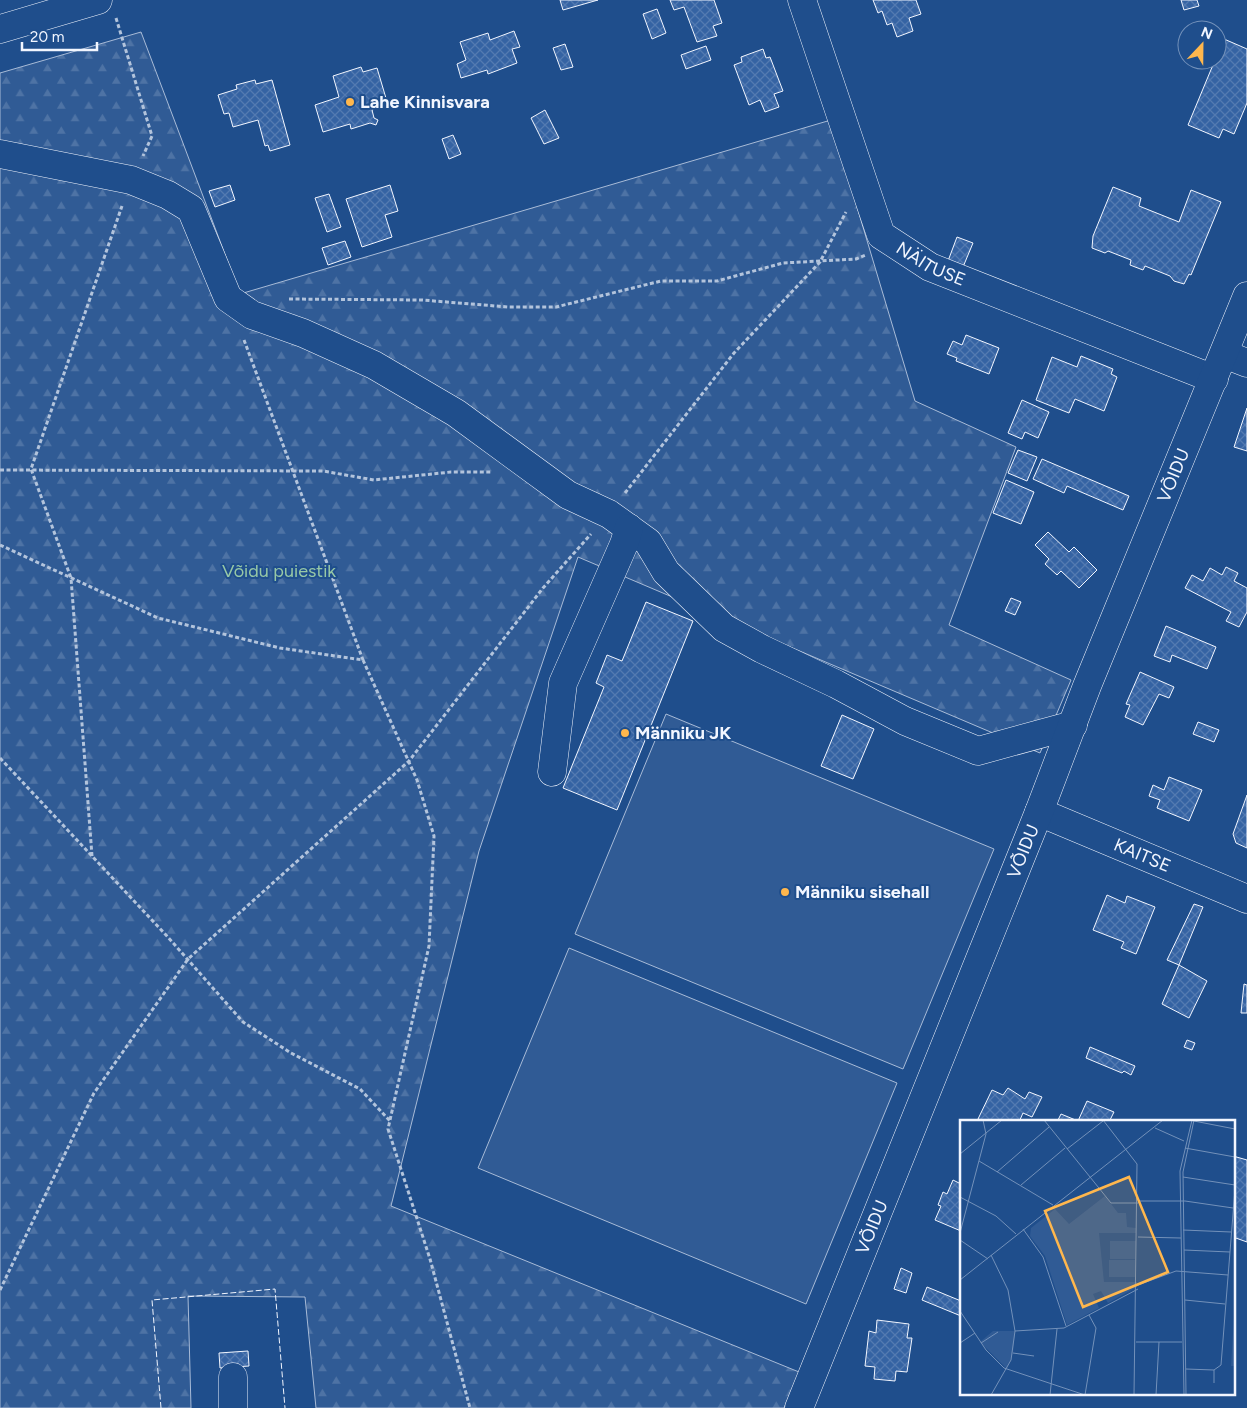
<svg xmlns="http://www.w3.org/2000/svg" width="1247" height="1408" font-family="Figtree,sans-serif">
  <style>
    .forest { fill: url(#forest-firs); stroke: #a8bbd7 }
    .built { fill: #305b95; stroke: #a8bbd7 }
    .building { fill: url(#building-cross-hatch); stroke: #f2f6ff }
    .lines { fill: none; stroke-linecap: round; stroke-linejoin: round }
    .minor-casing { stroke: #f2f6ff; stroke-width: 29 }
    .highway-casing { stroke: #f2f6ff; stroke-width: 29 }
    .path { stroke: #b3c4dc; stroke-width: 3; stroke-dasharray: 4 2.5; stroke-linecap: butt }
    .minor { stroke: #1f4e8c; stroke-width: 28 }
    .highway { stroke: #1f4e8c; stroke-width: 28 }
    .fence { stroke: #f2f6ff; stroke-width: 1; stroke-dasharray: 6 2.5; stroke-linecap: butt }
    .poi-dot { fill: #ffb74d; stroke: #1f4e8c; stroke-width: 2 }
    .labels { text-anchor: middle; stroke-width: 4; stroke-linejoin: round; paint-order: stroke }
    .poi-label { font-size: 18px; font-weight: bold; fill: #f2f6ff; stroke: #1f4e8c; text-anchor: start }
    .street-label { font-size: 18px; fill: #f2f6ff; stroke: #1f4e8c }
    .park-label { font-size: 18px; fill: #97c8a6; stroke: #1f4e8c }
    .inset-road { fill: none; stroke: #7391ba; stroke-width: 1 }
    .view { fill: #ffb74d; fill-opacity: 0.15; stroke: #ffb74d; stroke-width: 2.5 }
    .inset-edge { fill: none; stroke: #f2f6ff; stroke-width: 2.5 }
  </style>
  <defs>
    <pattern id="forest-firs" width="22" height="20" patternUnits="userSpaceOnUse" patternTransform="scale(1.25)"><rect width="22" height="20" fill="#305b95"/><path d="M5 1l3.5 6h-7zM16 11l3.5 6h-7z" fill="#4e73a5"/></pattern>
    <pattern id="building-cross-hatch" width="8" height="8" patternUnits="userSpaceOnUse" patternTransform="scale(1.25)"><rect width="8" height="8" fill="#3563a3"/><path d="M0 0l8 8M0 8l8-8" fill="none" stroke="#537ab1"/></pattern>
  </defs>
  <rect width="100%" height="100%" fill="#1f4e8c"/>
  <path class="forest" d="M141,32L240,294L831,120L915,401L1016,447L949,625L1071,680L1040,753L578,557L479,851L391,1206L799,1372L784,1408H316L305,1297L188,1296L191,1408H0V73Z"/>
  <g class="built">
    <path d="M666,714L994,849L903,1069L575,934Z"/>
    <path d="M569,948L897,1083L806,1304L478,1168Z"/>
  </g>
  <g class="building">
    <path d="M560,0H598L563,10Z"/>
    <path d="M670,0H714L722,23L713,26L717,36L697,42L684,7L674,10Z"/>
    <path d="M873,0H916L921,14L909,18L913,31L897,37L892,23L887,25L882,11L878,13Z"/>
    <path d="M1181,0H1197L1199,6L1184,10Z"/>
    <path d="M657,9L666,33L652,39L643,14Z"/>
    <path d="M514,31L520,47L512,49L517,63L488,74L487,70L461,78L457,64L466,60L460,42L488,33L490,40Z"/>
    <path d="M1224,39L1247,49V103L1234,134L1223,129L1219,138L1188,125L1215,60H1217Z"/>
    <path d="M565,44L573,67L561,70L553,48Z"/>
    <path d="M706,46L711,60L686,69L681,55Z"/>
    <path d="M763,49L766,58L770,57L783,91L774,94L779,107L765,112L760,100L749,105L734,65L742,62L741,57Z"/>
    <path d="M361,67L363,72L377,68L388,105L372,110L374,118L378,120L376,125L370,123L351,129L350,124L323,132L315,105L339,97L333,76Z"/>
    <path d="M255,80L256,84L272,80L290,145L270,151L268,145L265,146L258,120L233,127L229,113L224,114L218,95L237,89L236,85Z"/>
    <path d="M545,110L559,138L544,144L531,118Z"/>
    <path d="M453,135L461,154L449,159L442,139Z"/>
    <path d="M230,185L235,200L215,207L209,191Z"/>
    <path d="M390,185L398,211L385,215L392,237L362,247L346,199Z"/>
    <path d="M1113,187L1141,198L1139,206L1179,222L1191,190L1221,202L1191,275L1189,274L1184,284L1174,281L1170,276L1145,266L1143,270L1130,265L1131,260L1108,251L1105,253L1092,248L1093,236Z"/>
    <path d="M329,194L341,227L327,232L315,198Z"/>
    <path d="M957,237L973,243L963,267L948,261Z"/>
    <path d="M345,241L351,257L328,265L322,248Z"/>
    <path d="M966,335L999,348L989,374L956,361L957,358L947,354L953,341L962,345Z"/>
    <path d="M1081,356L1113,369L1111,374L1117,377L1104,411L1075,399L1069,413L1036,400L1052,357L1077,367Z"/>
    <path d="M1022,400L1049,412L1038,438L1025,432L1022,439L1008,433Z"/>
    <path d="M1247,408V451L1234,447Z"/>
    <path d="M1018,450L1037,457L1027,481L1008,473Z"/>
    <path d="M1042,459L1129,496L1123,510L1067,486L1064,493L1033,479Z"/>
    <path d="M1006,480L1034,492L1021,524L993,513Z"/>
    <path d="M1048,532L1069,552L1074,547L1097,570L1079,588L1061,571L1057,575L1045,564L1049,559L1035,545Z"/>
    <path d="M1226,567L1238,573L1234,581L1247,588V612L1239,627L1226,621L1231,612L1185,588L1192,575L1203,581L1210,568L1222,575Z"/>
    <path d="M1011,598L1021,602L1015,615L1005,611Z"/>
    <path d="M646,602L693,621L617,810L563,788L604,687L596,683L607,655L622,661Z"/>
    <path d="M1166,626L1216,647L1207,669L1172,655L1170,662L1154,656Z"/>
    <path d="M1140,672L1174,687L1169,698L1159,694L1143,725L1125,717L1130,705L1126,704Z"/>
    <path d="M842,715L874,729L853,779L821,766Z"/>
    <path d="M1198,722L1219,730L1214,742L1193,734Z"/>
    <path d="M1169,777L1202,790L1189,821L1157,808L1160,800L1149,796L1153,785L1164,790Z"/>
    <path d="M1247,795V848L1236,843L1233,834Z"/>
    <path d="M1107,895L1125,903L1127,896L1155,907L1136,954L1121,948L1124,942L1093,930Z"/>
    <path d="M1194,904L1203,907L1179,965L1167,960Z"/>
    <path d="M1179,965L1207,981L1189,1018L1162,1004Z"/>
    <path d="M1244,984L1247,985V1013H1241Z"/>
    <path d="M1187,1040L1195,1043L1192,1050L1184,1047Z"/>
    <path d="M1090,1047L1135,1066L1131,1075L1124,1071L1122,1073L1086,1058Z"/>
    <path d="M1008,1088L1025,1099L1029,1092L1042,1097L1032,1117L1023,1113L1019,1122H984L978,1119L992,1090L1003,1095Z"/>
    <path d="M1087,1101L1114,1112L1109,1122H1057L1061,1114L1078,1121Z"/>
    <path d="M1233,1156L1247,1160V1242L1233,1237Z"/>
    <path d="M953,1180L961,1184V1231L935,1220L941,1206L938,1205L943,1192L947,1194Z"/>
    <path d="M901,1268L912,1273L906,1293L894,1289Z"/>
    <path d="M927,1287L961,1301V1316L922,1300Z"/>
    <path d="M877,1320L909,1324L907,1338H912L907,1372L896,1371L895,1381L874,1379L875,1367L865,1366L869,1331L876,1333Z"/>
    <path d="M248,1351L249,1366L220,1368L219,1353Z"/>
  </g>
  <g class="lines">
    <g class="minor-casing">
      <g id="minor">
        <path id="s1" d="M802,0L881,235L930,267L1214,379"/>
        <path d="M0,154L131,180L168,195L191,209L228,298L252,315L303,333L374,365L456,413L568,495L609,514L648,542L666,572L724,628L762,649L836,684L905,721L978,751L1073,725"/>
        <path d="M1224,354L1247,363"/>
        <path d="M552,772L563,683L624,544L629,528"/>
        <path id="s2" d="M1039,812L1247,899"/>
        <path d="M233,1377V1408"/>
        <path id="s3" d="M799,1408L1039,812L1087,686L1247,296"/>
      </g>
    </g>
    <g class="highway-casing">
      <path id="highway" d="M0,29L98,0"/>
    </g>
    <g class="path">
      <path d="M116,18L152,136L143,156"/>
      <path d="M289,299L422,300L508,307H556L661,281H717L783,263L856,259L866,255"/>
      <path d="M244,340L363,660"/>
      <path d="M0,470L323,471L374,480L451,472H491"/>
      <path d="M625,493L734,353L820,262L846,212"/>
      <path d="M0,545L158,618L280,648L363,660L417,780L434,836L429,946L388,1129L430,1259L470,1408"/>
      <path d="M0,758L166,935L243,1022L291,1053L360,1089L390,1121"/>
      <path d="M92,856L71,578L31,469L122,206"/>
      <path d="M0,1290L94,1093L188,959L409,761L543,588L591,534"/>
    </g>
    <use href="#minor" class="minor"/>
    <use href="#highway" class="highway"/>
    <path class="fence" d="M161,1408L152,1300L275,1289L285,1408"/>
  </g>
  <g class="poi-dot">
    <circle cx="350" cy="102" r="5"/>
    <circle cx="625" cy="733" r="5"/>
    <circle cx="785" cy="892" r="5"/>
  </g>
  <g class="labels">
    <g class="poi-label">
      <text x="360" y="108">Lahe Kinnisvara</text>
      <text x="635" y="739">Männiku JK</text>
      <text x="795" y="898">Männiku sisehall</text>
    </g>
    <g class="street-label">
      <text dy="6" stroke="none"><textPath href="#s1" startOffset="306">NÄITUSE</textPath></text>
      <text dy="6" stroke="none"><textPath href="#s3" startOffset="1005">VÕIDU</textPath></text>
      <text dy="6" stroke="none"><textPath href="#s3" startOffset="600">VÕIDU</textPath></text>
      <text dy="6" stroke="none"><textPath href="#s2" startOffset="112">KAITSE</textPath></text>
      <text dy="6" stroke="none"><textPath href="#s3" startOffset="195">VÕIDU</textPath></text>
    </g>
    <g class="park-label">
      <text x="279" y="577">Võidu puiestik</text>
    </g>
  </g>
  <g transform="translate(960 1120)">
    <rect width="275" height="275" fill="#1f4e8c"/>
    <path d="M33,211H55L53,233L47,249L20,222Z" fill="#305b95"/>
    <path d="M145,76L158,93H166L167,107L176,108V113H139L144,162H177V167L148,183L141,171L133,174L139,188L107,205L85,136L70,116L71,108L95,89L109,104ZM275,179V246H271L274,197Z" fill="#305b95"/>
    <path d="M150,121H176L175,139H150ZM149,140H175V157H149Z" fill="#305b95"/>
    <path class="inset-road" d="M84,0L151,83H178M143,0L177,44L174,275M234,1L275,9M195,8L224,21M225,28L275,37M107,29L143,1M0,34L42,0M19,41L93,85M37,52L89,7M223,57L275,65M61,65L105,28M0,77L36,96L56,114M178,81H225L273,88M63,109L83,137L106,206M223,110L271,112M0,113L26,14L23,0M178,117L221,118M0,120L28,139M224,130L270,132M0,160L203,0M178,165L216,151L268,155M225,180L265,184M0,191L26,230L44,248L125,275M55,211L104,208L178,169M176,222H222M0,223L15,213M21,223L38,212M53,233L74,236M226,249L254,250M254,263V250L261,245L275,69M31,275L51,240L55,211L48,170L31,135M90,275L97,209M125,275L136,208L129,195M196,275L199,222M224,275L220,51L232,0M226,275L223,52L234,0"/>
    <path class="view" d="M169,57L208,152L123,187L85,91Z"/>
    <rect width="275" height="275" class="inset-edge"/>
  </g>
  <g transform="translate(1202 45) rotate(22)"><circle r="24" fill="#1f4e8c" stroke="#7391ba"/>
  <path d="M0-4L9 19L0 12L-9 19Z" fill="#ffb74d"/>
  <text y="-8" font-size="14" font-weight="bold" text-anchor="middle" fill="#f2f6ff">N</text>
  </g>
  <path d="M22 42v8h75v-8" fill="none" stroke="#f2f6ff" stroke-width="2.5"/>
  <text x="30" y="42" font-size="15" fill="#f2f6ff" stroke="#1f4e8c" stroke-width="4" paint-order="stroke">20 m</text>
</svg>
